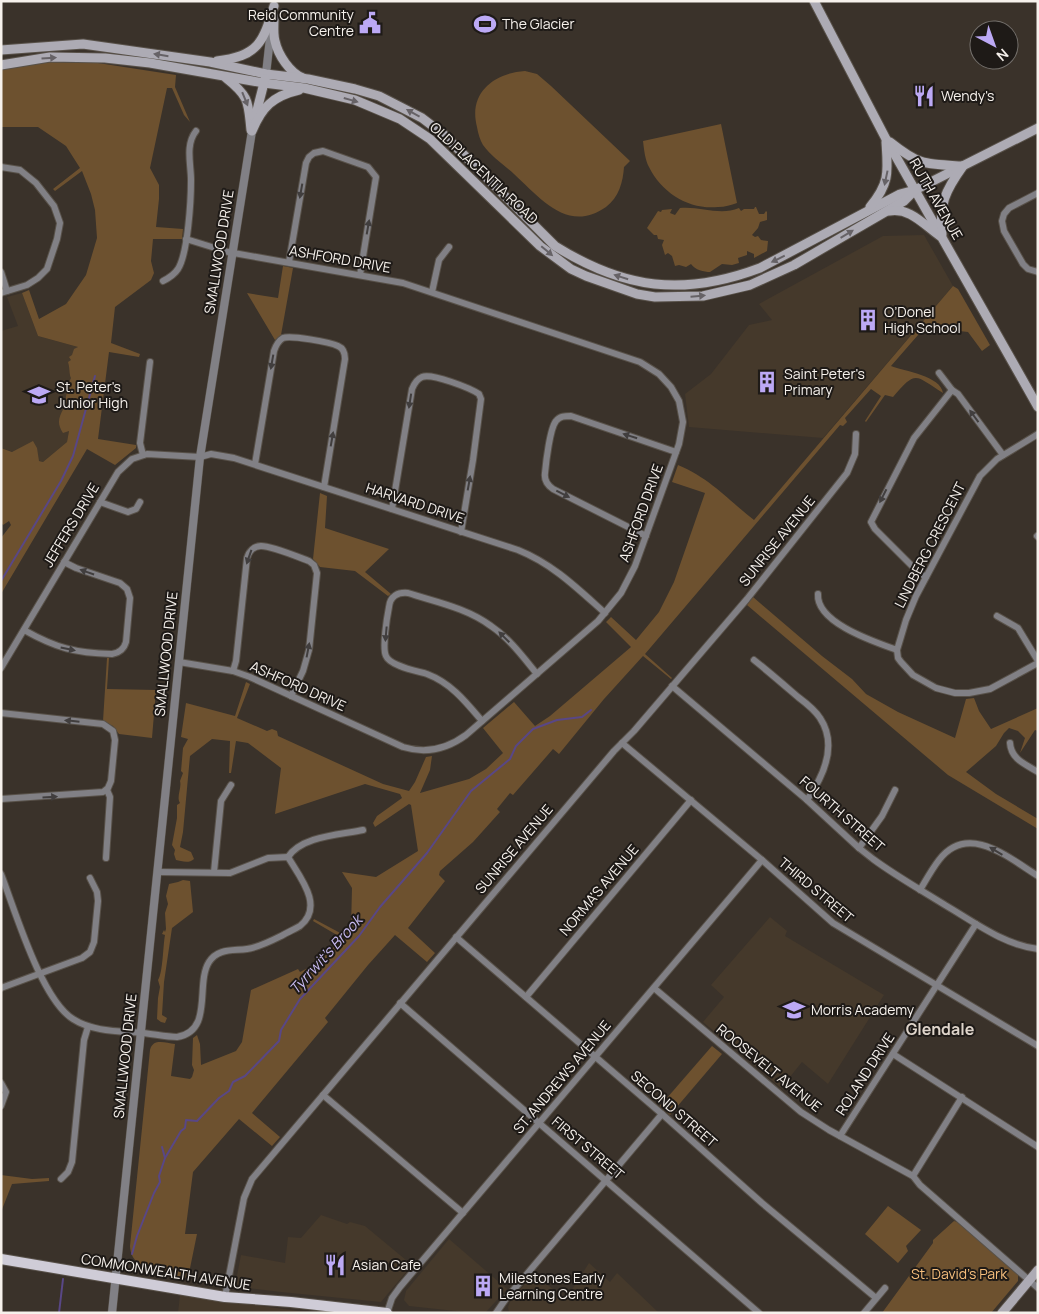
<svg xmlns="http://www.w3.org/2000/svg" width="1039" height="1314" font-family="Manrope,sans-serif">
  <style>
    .built { fill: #45392b }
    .green { fill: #6d512f }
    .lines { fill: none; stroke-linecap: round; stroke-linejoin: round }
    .stream { stroke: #594786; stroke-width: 2 }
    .minor-casing { stroke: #585149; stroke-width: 8 }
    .tertiary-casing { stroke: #585149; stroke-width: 9 }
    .secondary-casing { stroke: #585149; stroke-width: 11 }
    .primary-casing { stroke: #585149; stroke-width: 12 }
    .minor { stroke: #818085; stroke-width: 6 }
    .tertiary { stroke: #818085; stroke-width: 8 }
    .secondary { stroke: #adabb4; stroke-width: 9 }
    .primary { stroke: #cfccd7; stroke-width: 10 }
    .oneway { fill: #666266 }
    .oneway2 { fill: #413e3e }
    .labels { text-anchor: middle; stroke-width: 4; stroke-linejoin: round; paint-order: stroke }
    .poi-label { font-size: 14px; fill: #f6f1ec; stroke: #1e1a17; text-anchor: start }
    .street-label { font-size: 14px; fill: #f6f1ec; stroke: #1e1a17 }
    .park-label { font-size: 14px; fill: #f7bf7d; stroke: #1e1a17 }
    .water-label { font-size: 15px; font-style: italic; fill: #c7baf1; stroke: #1e1a17 }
    .quarter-label { font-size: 16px; font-weight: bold; fill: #ded4ca; stroke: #1e1a17 }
  </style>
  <rect width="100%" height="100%" fill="#3a322a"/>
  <g class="built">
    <path d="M924,235L953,286L823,438L689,427L685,394L711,374L749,325L772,320L759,304L883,236Z"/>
    <path d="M22,293L38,336L85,349L67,442L43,462L1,448V331L18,326L7,297Z"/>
    <path d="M770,917L787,931L785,936L884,995L828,1084L802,1062L781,1088L703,1022L724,997L711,985Z"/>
    <path d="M321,1215L347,1224L350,1222L365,1226L412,1265L381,1302L281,1292L241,1287L238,1285L236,1281L241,1255L285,1263L288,1237L301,1238Z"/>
    <path d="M449,1239L507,1289L486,1312L474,1313L409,1306L404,1300L406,1291Z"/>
    <path d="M589,1263L610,1282L617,1273L659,1313H509L508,1307L510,1302L533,1274L566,1299Z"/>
    <path d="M180,1295L306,1312V1313H178Z"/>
  </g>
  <g class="green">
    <path d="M48,62L98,63L176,75L175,87L190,122L184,115L172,88H167L150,168L159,185V199L156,227L183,229L182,239H153L151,261L154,273L151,280L115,307L111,343L140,354L139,357L109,352L98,439L136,445V448L115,465L87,449L1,594V538L11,525L9,521L3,525L1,522V448L12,452L33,441L37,448L39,461L43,462L67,442L69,431L63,433C57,424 58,418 64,408L70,409V406L65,402L68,385L71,378C69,374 70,368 68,362L71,360L69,357L72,355L74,349L78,347L38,336L22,293L29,290L39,319L66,304L86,275L97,238L95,210L91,194L82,171L55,191L53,189L80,168L66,146L38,127H1V69Z"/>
    <path d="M525,71L537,74L551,86L630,161L624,167C623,182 619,197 606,207C568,234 540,198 514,174C504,165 491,156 483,145C480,140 478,133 477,127C468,93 494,73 525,71Z"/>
    <path d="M721,124L737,203C731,205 725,207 718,207C689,210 662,193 649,167C645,160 644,149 643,141Z"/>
    <path d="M755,207H756L759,214H764L766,211L767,212V220L760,222L758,228L752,235L755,237L758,236L761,240L768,241L767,251L754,258V254L747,251V255L738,258L739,263L732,265L722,264L710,272C704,272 695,270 691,264L686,267L679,265L675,266L672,256L668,253L665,255L662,245L664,240L658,239L657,235H654L647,228L658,211L661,212L662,210L672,209L670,213L675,215L680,208C700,206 720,216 739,208L741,211L744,209H754Z"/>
    <path d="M283,266L293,268L281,335L275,340L247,293L278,298Z"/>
    <path d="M953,286L958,289L990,345L982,351L968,332L925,327L891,366C904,371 941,376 943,393C915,376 917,369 893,397L885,395L866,422L865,421L881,396L871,389L845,418L847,422L843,426L840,425L645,654L672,678L671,679L643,656L604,699L559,754L553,749L513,795L510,793L497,809L500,812L473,842L440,871L439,875L445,881L408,928L435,953L427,962L395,935L368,965L325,1018L328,1022L252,1113L280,1137L272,1146L239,1119L193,1172L185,1234H197L188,1278C168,1274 131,1273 130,1246L150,1050C153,1038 165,1043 175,1044L171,1076L190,1079L192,1077L194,1070L192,1065L193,1038L197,1035L200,1044L201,1065L236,1051L242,1042L251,990L298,969L300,972L316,964L342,938L313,921L314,919L344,935L351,928L352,888L342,872L376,877L418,851L411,805L409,804L375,827L373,823L377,816L402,798L400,794L365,784L275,814L281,768L248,743L236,741L231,773H229L230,741L212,739L190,756L183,832L180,847L191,852L194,859C189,864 181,861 176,860L174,854L175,850L172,845L177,818V805L180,803C176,797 182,788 180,781L183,773L181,771L183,748L188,739L181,737L186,703L235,716L246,682L250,684L237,718L267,731L272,729L277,731L278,736L383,784L409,791L415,782L426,757L432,756L430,770L420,793L469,779L486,769L503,753L483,728L514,702L535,726L550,716L631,647L606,622L611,617L636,640L659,612L674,582L705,493L672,482L678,465C711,479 727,499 754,520Z"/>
    <path d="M320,493L327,496L325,528L389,549L365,572L391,594L388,596L355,571L320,567L313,559Z"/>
    <path d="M753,597L822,656L852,679L866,694L898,712L955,738L966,699L974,698L979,711L991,729L1038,708V731L1035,730L1020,753L1025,738L1018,731L1009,728L1004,733L996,746L966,772L996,794L1038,819V829L948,775L747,605Z"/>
    <path d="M107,658H109L107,689L156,690L152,738L119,734L113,726L103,721Z"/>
    <path d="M183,880L190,881L193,912L172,928L164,982L162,1015L167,1018L165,1023L161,1022L157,1019L158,998L160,987L158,980C163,973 163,945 165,935L162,934L164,930L165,932L166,929L165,913L168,904L166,896L169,884L178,882Z"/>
    <path d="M712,1046L722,1054L670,1115L660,1106Z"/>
    <path d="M1,1175L32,1179L49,1178V1181L12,1184L1,1212Z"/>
    <path d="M888,1206L921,1230L906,1246L908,1251L898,1263L865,1234Z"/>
    <path d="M954,1221L961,1223L1018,1275V1281L991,1313H882L933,1243V1240Z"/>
  </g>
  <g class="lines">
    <g class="stream">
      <path d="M1,581L61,481L73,456L95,376"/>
      <path d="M162,1147L165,1158"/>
      <path d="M132,1254L137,1236L154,1193L160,1182L159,1176L165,1158L181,1131L185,1128L186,1120L197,1121L219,1098L229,1091L233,1082L245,1076L279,1041L281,1030L300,999L359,936L380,907L427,853L471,791L510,759L516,746L533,729L557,720L582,717L591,710"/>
      <path d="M59,1313L63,1279"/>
    </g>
    <g class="minor-casing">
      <g id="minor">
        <path d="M1,167L20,170L36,183L54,206L60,223L57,239L47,269L38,278L27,285L1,293"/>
        <path d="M1038,193L1009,208L1004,214L1002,221L1004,231L1023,264L1028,269L1038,272"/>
        <path d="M289,262L306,163L309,157L314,153L323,151L368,167L376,177L360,275"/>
        <path d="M1,272L7,291"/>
        <path d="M163,281C169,278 174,275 178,269C188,253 191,200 191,180C191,164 185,145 196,131"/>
        <path d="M432,292L439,260L449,247"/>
        <path d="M939,373L952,390"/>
        <path d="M1038,434L997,459L980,476L916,596L906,620L897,650L898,658L901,662L913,675L936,688L955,693H969L990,689L1038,663"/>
        <path d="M143,455L140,443L150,362"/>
        <path d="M255,464L274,351C276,345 278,341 283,338C290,335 330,342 338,346C343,348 345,353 345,359L324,487"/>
        <path d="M100,502L128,512L136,509L140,502"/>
        <path d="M392,509L412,389C414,384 417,379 422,377C432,373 470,388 479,394L481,399L473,460L461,532"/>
        <path d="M646,536L553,489C547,485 544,480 545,473C546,462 550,428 556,421C560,416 565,416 571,416L676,452"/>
        <path d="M1037,536L1038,537"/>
        <path d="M926,577L918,572L875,529L871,522L914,438L952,390L958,394L1003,455"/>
        <path d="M818,594C816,623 875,642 897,650"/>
        <path d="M997,616L1018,628L1038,661"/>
        <path d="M24,630C56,648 75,653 112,654C119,653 124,649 126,642L130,598L127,589L120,583L76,568L64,562"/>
        <path d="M754,660C769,672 784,685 798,697C806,703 815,710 820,718C838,745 823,777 807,800"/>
        <path d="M179,662L233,671L250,677L403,747C426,754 447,749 466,735L598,621L621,593L635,566L679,444L683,422L679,401L671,387L659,374L640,362L403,283L228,252L186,239"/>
        <path d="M1,668L118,472L132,459L147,454L200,457L211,454L234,458L518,550C553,564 578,589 605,613"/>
        <path d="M233,671L236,661L247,558C249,551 254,546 261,546C272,546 298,557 309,561L314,565L317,573L309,650L303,671L291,696"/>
        <path d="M672,686L807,800L859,848L873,859C896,876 921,890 945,905C974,922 1004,945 1038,949"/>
        <path d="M1,713L103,724L113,731L115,740L111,781L108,788L103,792L1,799"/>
        <path d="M482,721C466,702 451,683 427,674C417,671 390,666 386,656C382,648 387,617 389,607C390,596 398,592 408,593C436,602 467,608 491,626C509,638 523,657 537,674"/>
        <path d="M622,743L762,860L833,923L1038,1046"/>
        <path d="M1010,743C1011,759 1025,764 1038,772"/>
        <path d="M859,848L882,816L895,790"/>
        <path d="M288,857C302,836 339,835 363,830"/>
        <path d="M106,858L110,797L107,790"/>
        <path d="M214,872L221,801L231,785"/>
        <path d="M1,874C15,910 41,999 73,1019C93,1032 120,1031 143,1033C154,1034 166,1037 177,1037C214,1031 195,984 209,962C218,948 233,951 247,949C260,947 271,941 283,935C288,932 295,929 300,926C325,906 299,876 288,857L268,858L230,873L158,872"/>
        <path d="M920,890C926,880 932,869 939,860C968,822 1009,858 1038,876"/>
        <path d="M456,937L662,1114L762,1203L876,1298"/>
        <path d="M1,988L82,958L90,952L94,942L98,901L97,892L90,878"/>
        <path d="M654,988L801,1112L829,1130L913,1176L920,1185L1038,1288"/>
        <path d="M526,997L691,800"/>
        <path d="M400,1003L759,1313"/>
        <path d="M893,1054L1038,1147"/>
        <path d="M1,1083L6,1092L1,1106"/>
        <path d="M323,1095L463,1213"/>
        <path d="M840,1136L976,924"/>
        <path d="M913,1176L962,1097"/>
        <path d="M61,1179L68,1172L72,1162L84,1040L88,1027"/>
        <path d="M225,1297L244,1198L252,1179L614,751L634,731L747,599L847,473L855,454L856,434"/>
        <path d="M387,1313L392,1298L400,1287L762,860"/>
        <path d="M496,1313L505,1300L662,1114"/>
        <path d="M864,1313L885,1288"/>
      </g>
    </g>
    <g class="tertiary-casing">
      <g id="tertiary">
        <path d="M266,74L271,29"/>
        <path d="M112,1313L200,457L252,131"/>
      </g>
    </g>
    <g class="secondary-casing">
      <g id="secondary">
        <path d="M814,1L886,139L1038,407"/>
        <path d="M274,17C274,25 273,34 275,41C278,55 290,73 303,78"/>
        <path d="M1,50L83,44L210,62L266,74L308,79L355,89L379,96L422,118L443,134L555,246C624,289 683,297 760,268L900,194L915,190L1038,128"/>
        <path d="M217,61C258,56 263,43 274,6"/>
        <path d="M1,65L50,57L105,58L150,63L264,83L304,88L355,100L400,119L430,139L540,246L571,269L586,276L637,294L655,297L703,296L750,285L794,265L904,201L915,190"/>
        <path d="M226,78C250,97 248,102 251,130"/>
        <path d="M255,118L265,79"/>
        <path d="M252,131C262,107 273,96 299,90"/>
        <path d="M890,142C919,165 924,164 961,166"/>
        <path d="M870,207C890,183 888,172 886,142"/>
        <path d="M889,211C910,207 924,225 940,236"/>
        <path d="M942,235C939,204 945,191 963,166"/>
        <path d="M1002,1313L1038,1270"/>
      </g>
    </g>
    <g class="primary-casing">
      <path id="primary" d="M1,1259L225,1297L291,1302L387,1313"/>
    </g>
    <use href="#minor" class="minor"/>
    <use href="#tertiary" class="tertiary"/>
    <use href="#secondary" class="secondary"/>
    <use href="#primary" class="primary"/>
  </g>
  <defs><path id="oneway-solid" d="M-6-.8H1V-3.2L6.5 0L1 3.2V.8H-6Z" transform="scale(1.25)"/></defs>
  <g class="oneway">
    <use href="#oneway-solid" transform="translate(161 55) rotate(-171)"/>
    <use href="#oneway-solid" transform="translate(49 58) rotate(-4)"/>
    <use href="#oneway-solid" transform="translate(245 99) rotate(68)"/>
    <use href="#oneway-solid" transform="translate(351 100) rotate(16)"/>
    <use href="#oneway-solid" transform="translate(413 113) rotate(-151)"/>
    <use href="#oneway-solid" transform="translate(886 178) rotate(102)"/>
    <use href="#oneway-solid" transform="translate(847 234) rotate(-31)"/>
    <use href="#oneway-solid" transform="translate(547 251) rotate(40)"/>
    <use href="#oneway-solid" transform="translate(778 259) rotate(154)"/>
    <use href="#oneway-solid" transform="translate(621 277) rotate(-162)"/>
    <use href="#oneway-solid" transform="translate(698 296) rotate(-5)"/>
  </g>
  <g class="oneway2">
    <use href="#oneway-solid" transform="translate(301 191) rotate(100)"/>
    <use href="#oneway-solid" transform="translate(368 227) rotate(-80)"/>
    <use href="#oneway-solid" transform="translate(272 362) rotate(100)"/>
    <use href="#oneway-solid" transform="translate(410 401) rotate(99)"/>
    <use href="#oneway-solid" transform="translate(974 416) rotate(-126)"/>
    <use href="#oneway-solid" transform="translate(630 436) rotate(-162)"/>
    <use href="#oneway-solid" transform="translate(332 439) rotate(-80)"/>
    <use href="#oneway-solid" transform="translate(469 483) rotate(-80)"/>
    <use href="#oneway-solid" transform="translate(563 494) rotate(27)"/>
    <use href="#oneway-solid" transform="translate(883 496) rotate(117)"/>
    <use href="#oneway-solid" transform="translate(249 557) rotate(109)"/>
    <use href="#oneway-solid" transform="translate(87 572) rotate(-161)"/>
    <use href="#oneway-solid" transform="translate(386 634) rotate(95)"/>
    <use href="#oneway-solid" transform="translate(504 637) rotate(-135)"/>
    <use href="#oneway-solid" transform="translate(68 649) rotate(12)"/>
    <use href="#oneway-solid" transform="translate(308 650) rotate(-79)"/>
    <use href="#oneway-solid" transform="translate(72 721) rotate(-174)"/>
    <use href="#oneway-solid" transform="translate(50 797) rotate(-3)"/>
    <use href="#oneway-solid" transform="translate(996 851) rotate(-149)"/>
  </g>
  <defs>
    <g id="civic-bare" transform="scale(1.725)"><path d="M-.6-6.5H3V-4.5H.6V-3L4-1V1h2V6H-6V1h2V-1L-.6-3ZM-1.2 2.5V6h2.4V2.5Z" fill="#bca9f5" stroke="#1e1a17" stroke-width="2.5" paint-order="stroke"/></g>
    <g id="stadium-bare" transform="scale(1.725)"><path d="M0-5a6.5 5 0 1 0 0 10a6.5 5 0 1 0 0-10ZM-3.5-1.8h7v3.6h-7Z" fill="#bca9f5" stroke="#1e1a17" stroke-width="2.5" paint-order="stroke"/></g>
    <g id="restaurant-bare" transform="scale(1.725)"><path d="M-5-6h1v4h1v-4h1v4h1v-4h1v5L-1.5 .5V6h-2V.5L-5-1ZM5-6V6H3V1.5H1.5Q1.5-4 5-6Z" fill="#bca9f5" stroke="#1e1a17" stroke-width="2.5" paint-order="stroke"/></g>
    <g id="building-bare" transform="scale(1.725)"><path d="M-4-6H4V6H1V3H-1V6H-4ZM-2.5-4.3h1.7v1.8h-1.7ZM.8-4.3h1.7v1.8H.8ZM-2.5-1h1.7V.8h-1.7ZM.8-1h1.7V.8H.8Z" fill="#bca9f5" stroke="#1e1a17" stroke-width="2.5" paint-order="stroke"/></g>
    <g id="school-bare" transform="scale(1.725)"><path d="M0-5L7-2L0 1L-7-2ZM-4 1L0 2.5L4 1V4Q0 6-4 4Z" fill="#bca9f5" stroke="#1e1a17" stroke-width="2.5" paint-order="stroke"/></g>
  </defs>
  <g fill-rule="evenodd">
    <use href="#civic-bare" x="370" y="23"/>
    <use href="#stadium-bare" x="485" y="24"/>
    <use href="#restaurant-bare" x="924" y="96"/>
    <use href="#building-bare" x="868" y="320"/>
    <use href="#building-bare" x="767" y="382"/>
    <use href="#school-bare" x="39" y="395"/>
    <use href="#school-bare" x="794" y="1010"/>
    <use href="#restaurant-bare" x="335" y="1265"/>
    <use href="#building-bare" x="483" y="1286"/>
  </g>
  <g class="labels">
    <g class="poi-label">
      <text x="354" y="20" text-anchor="end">Reid Community<tspan x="354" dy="16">Centre</tspan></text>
      <text x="502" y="29">The Glacier</text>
      <text x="941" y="101">Wendy's</text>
      <text x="884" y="317">O’Donel<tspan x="884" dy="16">High School</tspan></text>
      <text x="784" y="379">Saint Peter's<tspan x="784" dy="16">Primary</tspan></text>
      <text x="56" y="392">St. Peter's<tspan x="56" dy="16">Junior High</tspan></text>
      <text x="811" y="1015">Morris Academy</text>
      <text x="352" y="1270">Asian Cafe</text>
      <text x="499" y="1283">Milestones Early<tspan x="499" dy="16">Learning Centre</tspan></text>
    </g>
    <g class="street-label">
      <text transform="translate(484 173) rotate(43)" y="5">OLD PLACENTIA ROAD</text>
      <text transform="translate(936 199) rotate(60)" y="5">RUTH AVENUE</text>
      <text transform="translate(219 252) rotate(-81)" y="5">SMALLWOOD DRIVE</text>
      <text transform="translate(340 259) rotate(10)" y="5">ASHFORD DRIVE</text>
      <text transform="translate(415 503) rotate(18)" y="5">HARVARD DRIVE</text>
      <text transform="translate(641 513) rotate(-70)" y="5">ASHFORD DRIVE</text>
      <text transform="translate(71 525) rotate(-59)" y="5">JEFFERS DRIVE</text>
      <text transform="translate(777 541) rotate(-51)" y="5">SUNRISE AVENUE</text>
      <text transform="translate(930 545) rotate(-63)" y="5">LINDBERG CRESCENT</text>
      <text transform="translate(166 654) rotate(-84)" y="5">SMALLWOOD DRIVE</text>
      <text transform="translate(298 686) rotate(24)" y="5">ASHFORD DRIVE</text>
      <text transform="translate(842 814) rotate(41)" y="5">FOURTH STREET</text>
      <text transform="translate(514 849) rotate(-50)" y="5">SUNRISE AVENUE</text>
      <text transform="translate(599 890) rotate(-50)" y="5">NORMA'S AVENUE</text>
      <text transform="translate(816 890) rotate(40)" y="5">THIRD STREET</text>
      <text transform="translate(125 1056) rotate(-84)" y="5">SMALLWOOD DRIVE</text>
      <text transform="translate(769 1068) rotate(39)" y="5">ROOSEVELT AVENUE</text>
      <text transform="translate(865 1074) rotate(-57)" y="5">ROLAND DRIVE</text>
      <text transform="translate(562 1077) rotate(-50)" y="5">ST. ANDREWS AVENUE</text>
      <text transform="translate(674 1109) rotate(41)" y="5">SECOND STREET</text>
      <text transform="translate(588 1148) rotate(40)" y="5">FIRST STREET</text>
      <text transform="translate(166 1272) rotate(9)" y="5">COMMONWEALTH AVENUE</text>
    </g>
    <g class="park-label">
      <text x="959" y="1279">St. David's Park</text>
    </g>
    <g class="water-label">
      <text transform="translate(326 955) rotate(-48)" y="5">Tyrrwit's Brook</text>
    </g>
    <g class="quarter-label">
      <text x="940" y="1035">Glendale</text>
    </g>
  </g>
  <rect width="1039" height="1314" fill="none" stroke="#f6f1ec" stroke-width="5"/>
  <g transform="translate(994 45) rotate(139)"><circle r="24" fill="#1e1a17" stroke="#74706c"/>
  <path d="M0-4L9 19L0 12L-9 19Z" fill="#bca9f5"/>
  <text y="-8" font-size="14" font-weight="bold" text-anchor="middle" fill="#f6f1ec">N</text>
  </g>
</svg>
